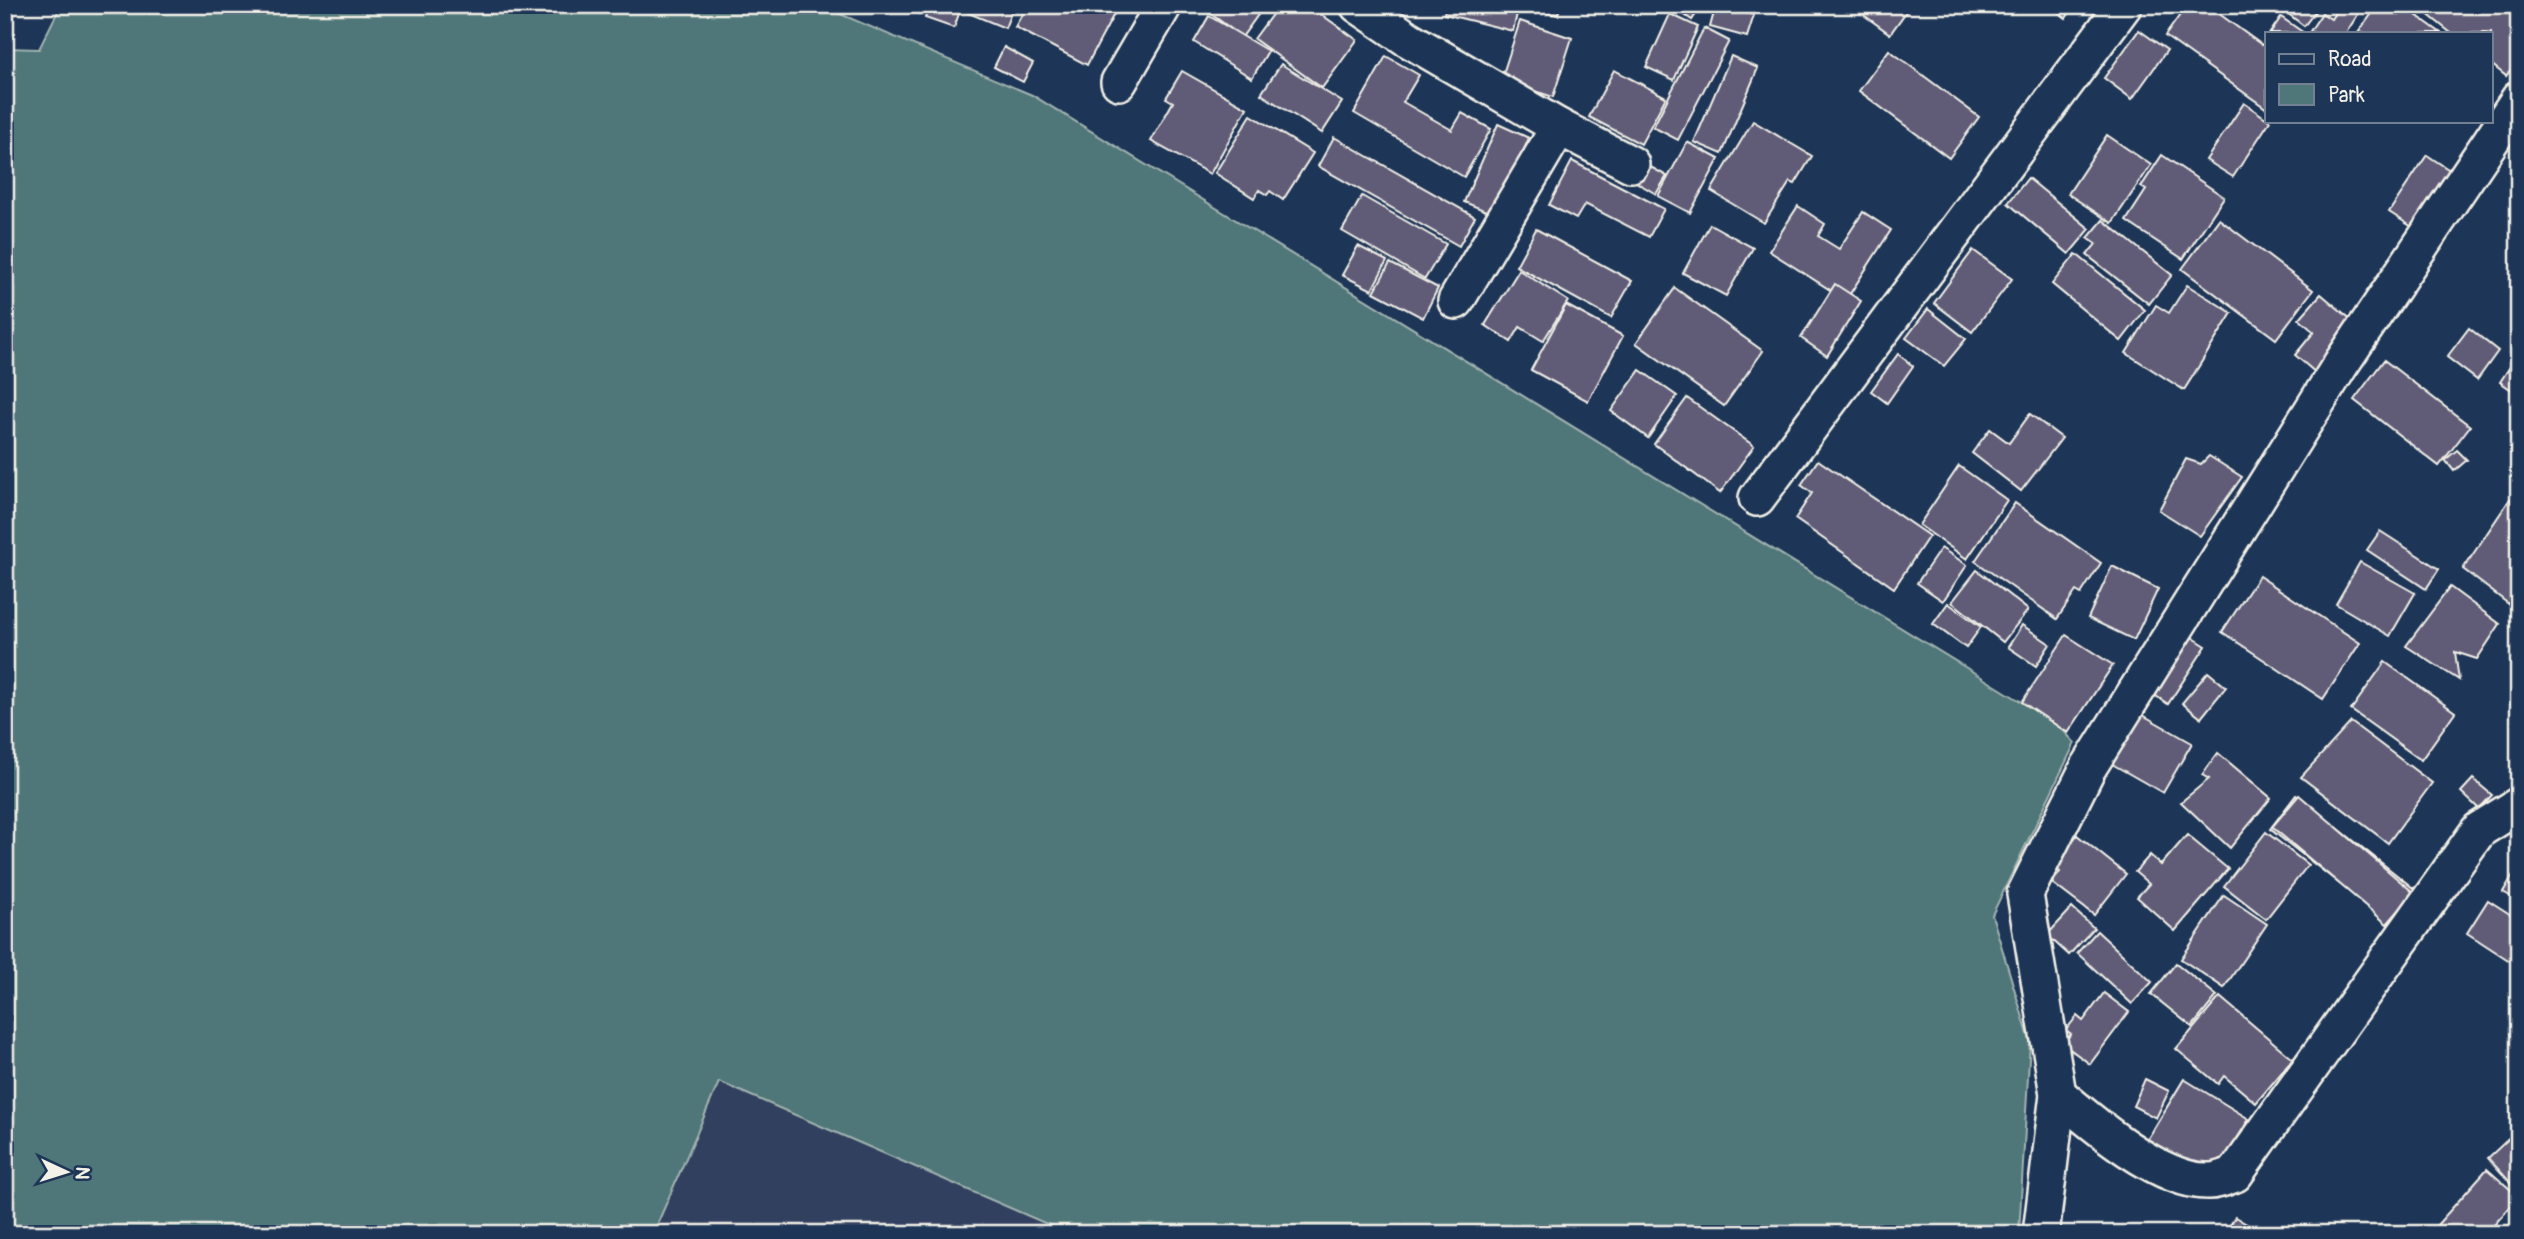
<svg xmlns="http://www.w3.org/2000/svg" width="2524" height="1239" font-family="Pangolin,sans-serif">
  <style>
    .built { fill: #314161 }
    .green { fill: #4f7679; stroke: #a2b4b0; stroke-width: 2 }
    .building { fill: #605c78; stroke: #f4f1e8; stroke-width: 2 }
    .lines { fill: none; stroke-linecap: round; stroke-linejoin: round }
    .street-casing { stroke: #f4f1e8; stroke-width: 40 }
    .street { stroke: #1d3557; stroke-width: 35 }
  </style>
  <rect width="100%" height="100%" fill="#1d3557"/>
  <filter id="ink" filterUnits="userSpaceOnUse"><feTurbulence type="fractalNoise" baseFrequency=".0143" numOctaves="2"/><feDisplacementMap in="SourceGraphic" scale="14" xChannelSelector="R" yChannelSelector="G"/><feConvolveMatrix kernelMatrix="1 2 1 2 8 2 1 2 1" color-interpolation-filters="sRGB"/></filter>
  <g filter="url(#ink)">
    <path class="built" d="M718,1082L1070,1234H654Z"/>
    <path class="green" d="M61,5H819L1032,95L2022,702L2062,729L2075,743L1992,915L2030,1041L2019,1234H1070L719,1082L653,1234H5V48L39,49Z"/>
    <g class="building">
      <path d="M896,5H926L922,15Z"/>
      <path d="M930,5H962L954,28L925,18Z"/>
      <path d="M963,5H1014L1005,28L961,10Z"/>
      <path d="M1027,5H1099L1114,14L1087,65L1015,27Z"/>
      <path d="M1199,5H1265L1242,37Z"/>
      <path d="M1279,5H1308L1357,40L1322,88L1254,39Z"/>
      <path d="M1446,5H1519L1513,31L1444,14Z"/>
      <path d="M1536,5H1560L1558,15L1534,10Z"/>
      <path d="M1670,5H1702L1692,20Z"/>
      <path d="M1716,5L1754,15L1747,37L1710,27Z"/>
      <path d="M1850,5H1911L1890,34Z"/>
      <path d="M2048,5H2075L2066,18Z"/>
      <path d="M2187,5H2207L2262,45L2267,38V109L2165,36Z"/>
      <path d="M2277,5H2320L2304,26Z"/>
      <path d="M2340,5H2364L2346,33H2314L2310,31L2322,13L2331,19Z"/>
      <path d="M2378,5H2402L2441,33H2358Z"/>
      <path d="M2416,5H2519V60L2506,76L2491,64V33H2451Z"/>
      <path d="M1670,14L1698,27L1674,80L1646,67Z"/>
      <path d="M1209,16L1268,51L1252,78L1194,42Z"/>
      <path d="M2281,17L2304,33H2270Z"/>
      <path d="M1520,21L1572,38L1553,97L1501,80Z"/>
      <path d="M1704,28L1729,41L1678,140L1653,127Z"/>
      <path d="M2139,30L2167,50L2132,99L2104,78Z"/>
      <path d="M1004,47L1033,63L1023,82L994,67Z"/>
      <path d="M1889,50L1979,117L1949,158L1859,91Z"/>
      <path d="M1386,56L1419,75L1403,102L1452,130L1462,113L1491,129L1464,177L1354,113Z"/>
      <path d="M1731,56L1758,68L1722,154L1694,142Z"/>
      <path d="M1281,64L1342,102L1322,133L1261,94Z"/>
      <path d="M1614,70L1666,97L1641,144L1589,117Z"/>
      <path d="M1182,71L1247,108L1210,174L1151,141L1173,102L1166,98Z"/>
      <path d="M2244,103L2270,121L2233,177L2206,160Z"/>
      <path d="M1251,115L1313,153L1283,200L1270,191L1267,195L1259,190L1254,198L1215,173Z"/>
      <path d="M1753,121L1812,156L1795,184L1790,182L1764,223L1711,191Z"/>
      <path d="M1498,124L1529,138L1496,215L1464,202Z"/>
      <path d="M2107,135L2151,165L2112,223L2068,194Z"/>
      <path d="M1334,137L1475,217L1459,246L1318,166Z"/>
      <path d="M1687,142L1719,159L1690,213L1658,196Z"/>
      <path d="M2162,155L2224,197L2183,259L2126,221L2146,190L2141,187Z"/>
      <path d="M2427,155L2457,175L2420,232L2389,212Z"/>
      <path d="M1572,161L1664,209L1649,237L1585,204L1576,219L1549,205Z"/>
      <path d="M1647,165L1667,176L1656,194L1636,182Z"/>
      <path d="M2028,178L2090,229L2069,254L2008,203Z"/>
      <path d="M1362,196L1446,244L1425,279L1342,231Z"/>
      <path d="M1798,206L1825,224L1818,236L1839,249L1863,212L1891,230L1846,300L1769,251Z"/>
      <path d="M2219,219L2313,290L2276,339L2182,269Z"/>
      <path d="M2103,220L2172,275L2149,304L2087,255L2096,244L2088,238Z"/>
      <path d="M1710,224L1753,248L1726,296L1683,273Z"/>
      <path d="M1536,229L1632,281L1611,318L1516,266Z"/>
      <path d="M1358,246L1387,261L1372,290L1342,275Z"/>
      <path d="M1973,250L2012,279L1972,332L1934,303Z"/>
      <path d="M2076,254L2145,310L2121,341L2052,284Z"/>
      <path d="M1390,263L1438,288L1423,318L1374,292Z"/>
      <path d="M1519,270L1568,301L1543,341L1520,327L1511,342L1485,325Z"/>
      <path d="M1835,284L1861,301L1827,356L1801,338Z"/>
      <path d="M2187,285L2232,313L2184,390L2126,353L2156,305L2169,313Z"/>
      <path d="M1675,288L1763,351L1724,406L1636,343Z"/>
      <path d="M2321,294L2354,322L2317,374L2295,355L2314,332L2299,319Z"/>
      <path d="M1566,305L1623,336L1588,401L1531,370Z"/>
      <path d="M1928,309L1966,339L1944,366L1906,338Z"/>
      <path d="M2469,328L2498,351L2477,380L2447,357Z"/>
      <path d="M2519,353V395L2500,382Z"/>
      <path d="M1898,354L1913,366L1887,403L1871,391Z"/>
      <path d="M2384,360L2470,426L2439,466L2354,400Z"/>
      <path d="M1640,370L1677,396L1648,438L1611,411Z"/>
      <path d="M1687,398L1754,446L1720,493L1654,444Z"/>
      <path d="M2030,414L2062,438L2021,491L1972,453L1990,429L2009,443Z"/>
      <path d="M2457,450L2467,460L2454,471L2445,460Z"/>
      <path d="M2209,456L2242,477L2200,536L2159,510L2186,459L2201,464Z"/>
      <path d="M1818,460L1929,536L1894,588L1795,519L1812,493L1801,485Z"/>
      <path d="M1959,466L2007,500L1967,559L1919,525Z"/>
      <path d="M2510,499L2519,505V612L2463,569Z"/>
      <path d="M2015,503L2101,563L2081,594L2076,591L2057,619L1975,561Z"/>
      <path d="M2380,531L2439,569L2426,589L2367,550Z"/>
      <path d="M1941,548L1967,565L1943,601L1917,583Z"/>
      <path d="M2360,562L2415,593L2390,636L2336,604Z"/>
      <path d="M2112,566L2158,589L2134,640L2088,618Z"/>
      <path d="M1977,570L2028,610L2003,642L1952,602Z"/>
      <path d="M2259,576L2360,643L2323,699L2222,632Z"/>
      <path d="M2450,587L2500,624L2477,659L2455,652L2459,680L2406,646Z"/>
      <path d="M1948,603L1981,627L1966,648L1933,624Z"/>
      <path d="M2022,625L2050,644L2036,666L2008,647Z"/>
      <path d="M2187,634L2206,646L2168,704L2150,692Z"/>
      <path d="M2066,635L2113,665L2068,733L2022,702Z"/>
      <path d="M2385,662L2455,712L2421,760L2351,710Z"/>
      <path d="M2208,672L2226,687L2201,718L2182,703Z"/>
      <path d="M2134,710L2192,743L2163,793L2105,760Z"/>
      <path d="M2351,722L2432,783L2388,843L2301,777Z"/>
      <path d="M2218,753L2271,798L2230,848L2181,802L2209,779L2202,775Z"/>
      <path d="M2473,779L2492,795L2479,809L2461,792Z"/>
      <path d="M2296,795L2418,892L2392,925L2270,829Z"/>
      <path d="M2299,795L2414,893L2387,924L2272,827Z"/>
      <path d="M2266,832L2308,865L2266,919L2224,886Z"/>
      <path d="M2077,835L2126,874L2094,915L2052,883L2060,872L2053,867Z"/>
      <path d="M2187,835L2228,869L2175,931L2137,897L2149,884L2135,872L2150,855L2161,865Z"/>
      <path d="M2519,865V901L2503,892Z"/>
      <path d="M2224,895L2267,924L2224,988L2181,959Z"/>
      <path d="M2488,900L2519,920V967L2467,933Z"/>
      <path d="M2072,908L2094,928L2069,955L2047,935Z"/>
      <path d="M2097,931L2152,982L2132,1004L2077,953Z"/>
      <path d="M2176,963L2217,996L2192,1027L2151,994Z"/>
      <path d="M2104,993L2129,1012L2090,1064L2063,1044L2071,1034L2066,1030L2077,1016L2083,1021Z"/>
      <path d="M2220,997L2293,1059L2256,1103L2224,1076L2218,1084L2176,1049Z"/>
      <path d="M2145,1079L2169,1091L2156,1118L2133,1106Z"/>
      <path d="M2184,1079L2249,1119L2212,1180L2147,1140Z"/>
      <path d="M2519,1129V1192L2488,1158Z"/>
      <path d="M2487,1169L2519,1197L2486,1234H2429Z"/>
      <path d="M2235,1217L2263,1234H2225Z"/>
    </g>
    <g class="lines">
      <g class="street-casing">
        <g id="street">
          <path d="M1358,5L1408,39L1559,127L1456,301"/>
          <path d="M1119,82L1164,5"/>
          <path d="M1559,127L1631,164"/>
          <path d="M1757,498L2124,5"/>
          <path d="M2058,1094C2093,1124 2162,1183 2209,1181C2218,1181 2227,1177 2235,1174L2479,830L2519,805"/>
          <path d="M2041,1234L2058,1094L2025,894L2088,768L2341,364L2519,99"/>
        </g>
      </g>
      <use href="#street" class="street"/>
    </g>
  </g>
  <rect width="2524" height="1239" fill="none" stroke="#1d3557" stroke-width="28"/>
  <rect x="14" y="14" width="2496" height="1211" fill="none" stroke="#f4f1e8" stroke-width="2.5" filter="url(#ink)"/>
  <rect x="2265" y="32" width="228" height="91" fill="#1d3557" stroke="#738091" stroke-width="2"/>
  <rect x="2279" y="54" width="35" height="10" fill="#1d3557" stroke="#738091" stroke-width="2"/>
  <text x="2328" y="66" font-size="21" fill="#f4f1e8">Road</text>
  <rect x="2279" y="84" width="35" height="21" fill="#4f7679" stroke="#738091" stroke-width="2"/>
  <text x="2328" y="102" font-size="21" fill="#f4f1e8">Park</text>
  <g transform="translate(66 1172) rotate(94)" stroke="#1d3557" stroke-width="5" paint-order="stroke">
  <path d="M0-5L12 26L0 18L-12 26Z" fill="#f4f1e8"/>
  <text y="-10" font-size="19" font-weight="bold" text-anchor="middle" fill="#f4f1e8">N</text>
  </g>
</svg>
